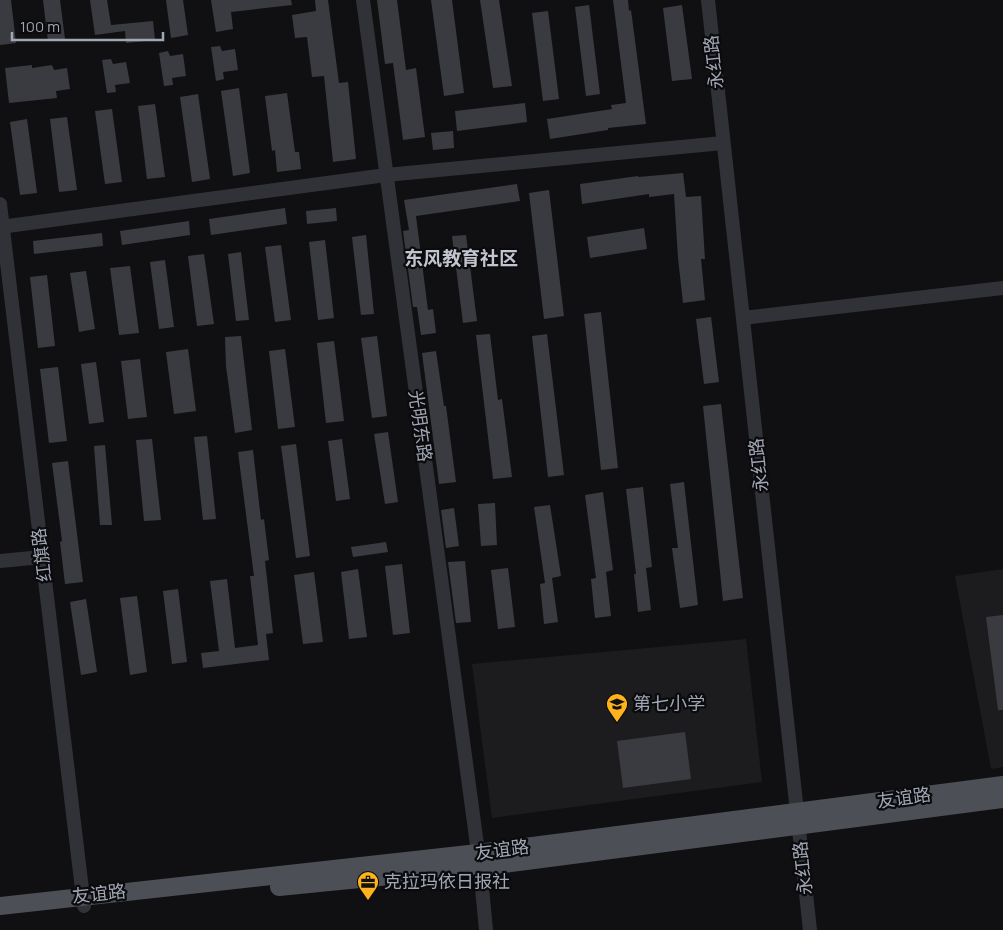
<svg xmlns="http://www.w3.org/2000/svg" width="1003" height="930" font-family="Manrope,'Noto Sans SC',sans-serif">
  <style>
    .built { fill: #1c1c1f }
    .building { fill: #3a3b40 }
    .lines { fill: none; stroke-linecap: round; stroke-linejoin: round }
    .minor { stroke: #313237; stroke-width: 14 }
    .major { stroke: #4d4f56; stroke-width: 18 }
    .labels { text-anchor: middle; stroke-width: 4.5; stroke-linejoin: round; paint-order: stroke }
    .street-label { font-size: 18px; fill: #a0a6b4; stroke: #0b0b0d }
    .poi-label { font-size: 18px; fill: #a0a6b4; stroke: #0b0b0d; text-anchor: start }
    .neighbourhood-label { font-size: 19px; font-weight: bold; fill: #c2c5d0; stroke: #0b0b0d }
  </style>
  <rect width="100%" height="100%" fill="#101012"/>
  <g class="built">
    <path d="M1003,569V767L991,769L955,576Z"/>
    <path d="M746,639L762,782L492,818L472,664Z"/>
  </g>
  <g class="building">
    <path d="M0,0H11L16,43L0,45Z"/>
    <path d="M43,0H60L65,39L48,41Z"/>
    <path d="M90,0H107L111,25L153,21L155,40L126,43L125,31L95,35Z"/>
    <path d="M166,0H183L188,35L171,38Z"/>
    <path d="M211,0H291L292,5L231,12L233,29L216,32Z"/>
    <path d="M315,0H328L339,83L348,82L356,159L333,162L324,76L312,77L307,37L295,38L292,15L316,11Z"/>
    <path d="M377,0H397L406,70L416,68L425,137L403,140L393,63L385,64Z"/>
    <path d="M431,0H452L464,93L444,96Z"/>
    <path d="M480,0H499L512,86L493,88Z"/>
    <path d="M613,0H628L629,11L631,10L646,124L608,128V130L550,139L547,119L612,109L611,105L626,103Z"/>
    <path d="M589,5L600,94L586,96L575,7Z"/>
    <path d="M682,5L692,79L672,81L663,8Z"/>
    <path d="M548,11L559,99L543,101L532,13Z"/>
    <path d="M220,46L222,51L235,49L238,70L223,72L224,79L216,81L211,47Z"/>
    <path d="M168,51L170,56L183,54L186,76L172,78L173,85L164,86L159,53Z"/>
    <path d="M111,59L113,64L126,62L130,83L115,85L116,92L107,93L102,60Z"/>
    <path d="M32,65V68L52,65L54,70L67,68L70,89L56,91L57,98L9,103L5,68Z"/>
    <path d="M239,88L250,173L233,176L221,91Z"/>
    <path d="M287,93L295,152H299L301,169L277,172L275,150L272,151L265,96Z"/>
    <path d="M198,94L210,179L192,182L180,97Z"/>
    <path d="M525,103L527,122L457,131L455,111Z"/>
    <path d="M155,104L165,177L147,179L138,106Z"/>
    <path d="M112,109L122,182L105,184L95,111Z"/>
    <path d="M67,117L77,190L59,192L50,119Z"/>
    <path d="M27,119L37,193L20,195L10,122Z"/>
    <path d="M453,131L454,148L433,150L431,133Z"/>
    <path d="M683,173L686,197L701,196L705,259H701L705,300L683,303L678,258L674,194L649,197V194L582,204L580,184L638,176V177Z"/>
    <path d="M517,184L520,201L416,216L428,310L433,309L436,333L421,335L417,307H413L403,231L409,230L404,200Z"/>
    <path d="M549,190L564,316L544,319L529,193Z"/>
    <path d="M285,208L287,224L211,235L209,219Z"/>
    <path d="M336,208L337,221L307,224L306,211Z"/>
    <path d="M189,221L190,235L122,245L120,231Z"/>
    <path d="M644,228L647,249L590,258L587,237Z"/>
    <path d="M102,233L103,246L34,254L33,241Z"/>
    <path d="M366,235L374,314L361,315L352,237Z"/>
    <path d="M466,235L477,321L463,323L452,236Z"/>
    <path d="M325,240L334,318L318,320L309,242Z"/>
    <path d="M281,245L291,320L275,322L265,247Z"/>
    <path d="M241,252L249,320L236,321L228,254Z"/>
    <path d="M204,254L214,324L197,326L188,256Z"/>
    <path d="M165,260L174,327L159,329L150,262Z"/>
    <path d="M130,266L139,333L119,335L110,268Z"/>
    <path d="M86,271L95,329L79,332L70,273Z"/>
    <path d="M47,275L55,346L38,348L30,277Z"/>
    <path d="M601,312L618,468L601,470L584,314Z"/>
    <path d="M711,317L719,382L704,384L696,319Z"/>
    <path d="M490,334L498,400L502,399L512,477L493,479L476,335Z"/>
    <path d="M547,334L564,475L548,477L532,336Z"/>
    <path d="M241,336L252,430L235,433L226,366L225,337Z"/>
    <path d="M377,336L387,416L372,418L361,338Z"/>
    <path d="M334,341L344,421L326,423L317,343Z"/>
    <path d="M188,349L196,411L174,414L166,352Z"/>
    <path d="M285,349L295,427L278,429L269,351Z"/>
    <path d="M436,351L444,406H446L456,482L439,484L422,353Z"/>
    <path d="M140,359L147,417L128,419L121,361Z"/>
    <path d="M96,362L104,422L89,424L81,364Z"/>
    <path d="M58,367L67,441L49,443L40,369Z"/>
    <path d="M721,404L743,598L723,601L703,406Z"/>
    <path d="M388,432L398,502L385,504L374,434Z"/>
    <path d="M207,436L216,519L203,520L194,437Z"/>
    <path d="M152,439L161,520L144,521L136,440Z"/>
    <path d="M342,439L350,499L336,501L328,441Z"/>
    <path d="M296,444L310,556L296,558L281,446Z"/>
    <path d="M105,445L112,525H100L94,446Z"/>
    <path d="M253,450L261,520L264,519L269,560L265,561L273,633L266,634L269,660L203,668L201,653L219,651L210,581L227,579L235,648L258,645L250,576H254L238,452Z"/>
    <path d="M68,461L83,582L65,584L60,542L62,541L52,463Z"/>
    <path d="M684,482L698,605L680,608L672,548H678L670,484Z"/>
    <path d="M643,487L652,567L646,568L651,610L638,612L634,574H636L626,489Z"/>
    <path d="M603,492L613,570L606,572L611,616L595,618L591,579L596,578L585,495Z"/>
    <path d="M495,503L497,545L481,546L478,504Z"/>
    <path d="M550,505L561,576L552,578L558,622L544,624L540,584L545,583L534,507Z"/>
    <path d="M454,508L459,546L446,548L441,510Z"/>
    <path d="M386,542L388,552L353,557L351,547Z"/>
    <path d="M465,561L471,622L456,623L448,562Z"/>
    <path d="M402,564L410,633L393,635L385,566Z"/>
    <path d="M508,568L515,627L498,629L491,570Z"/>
    <path d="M358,569L367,637L349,639L341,572Z"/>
    <path d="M314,572L323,642L303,644L294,575Z"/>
    <path d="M178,589L187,662L172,664L163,591Z"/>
    <path d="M137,596L147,672L130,675L120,598Z"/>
    <path d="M86,599L97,672L81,675L70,602Z"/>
    <path d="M1003,615V710H998L986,617Z"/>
    <path d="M685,732L691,779L623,788L617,741Z"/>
  </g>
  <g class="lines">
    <g class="minor">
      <path d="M363,0L480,867L486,930"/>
      <path d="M708,0L810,930"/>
      <path d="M0,204L84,906"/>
      <path d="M0,227L386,175L723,143"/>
      <path d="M743,318L1003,288"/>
      <path d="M0,561L42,557"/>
    </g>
    <g class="major">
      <path d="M279,887L480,867L1003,799"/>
      <path d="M0,906L478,853L1003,785"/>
    </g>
  </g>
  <defs>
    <g id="school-pin" transform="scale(1.125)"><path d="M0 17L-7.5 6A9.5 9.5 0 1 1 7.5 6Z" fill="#feb31c" stroke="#0b0b0d"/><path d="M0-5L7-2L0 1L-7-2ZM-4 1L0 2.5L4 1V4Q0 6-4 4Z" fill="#111"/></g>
    <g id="office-pin" transform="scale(1.125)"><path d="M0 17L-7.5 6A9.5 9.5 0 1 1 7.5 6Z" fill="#feb31c" stroke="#0b0b0d"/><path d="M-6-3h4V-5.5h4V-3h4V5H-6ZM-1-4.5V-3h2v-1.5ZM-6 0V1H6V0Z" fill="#111"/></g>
  </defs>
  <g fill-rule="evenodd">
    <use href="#school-pin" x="617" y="704"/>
    <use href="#office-pin" x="368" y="882"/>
  </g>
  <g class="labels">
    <g class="street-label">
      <text transform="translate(714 62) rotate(-96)" y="6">永红路</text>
      <text transform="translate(420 426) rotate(82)" y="6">光明东路</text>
      <text transform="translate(759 465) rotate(-96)" y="6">永红路</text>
      <text transform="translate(42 555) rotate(-97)" y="6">红旗路</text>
      <text transform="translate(904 798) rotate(-8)" y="6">友谊路</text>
      <text transform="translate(502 850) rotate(-7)" y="6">友谊路</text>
      <text transform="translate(803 868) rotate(-96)" y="6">永红路</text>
      <text transform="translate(99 894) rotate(-6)" y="6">友谊路</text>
    </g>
    <g class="poi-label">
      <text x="633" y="710">第七小学</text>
      <text x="384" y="888">克拉玛依日报社</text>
    </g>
    <g class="neighbourhood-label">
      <text x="461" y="265">东风教育社区</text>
    </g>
  </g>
  <path d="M12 32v8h151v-8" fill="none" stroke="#a0a6b4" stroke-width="2.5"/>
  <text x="20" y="32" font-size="15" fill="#a0a6b4" stroke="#0b0b0d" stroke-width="4" paint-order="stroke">100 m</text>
</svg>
